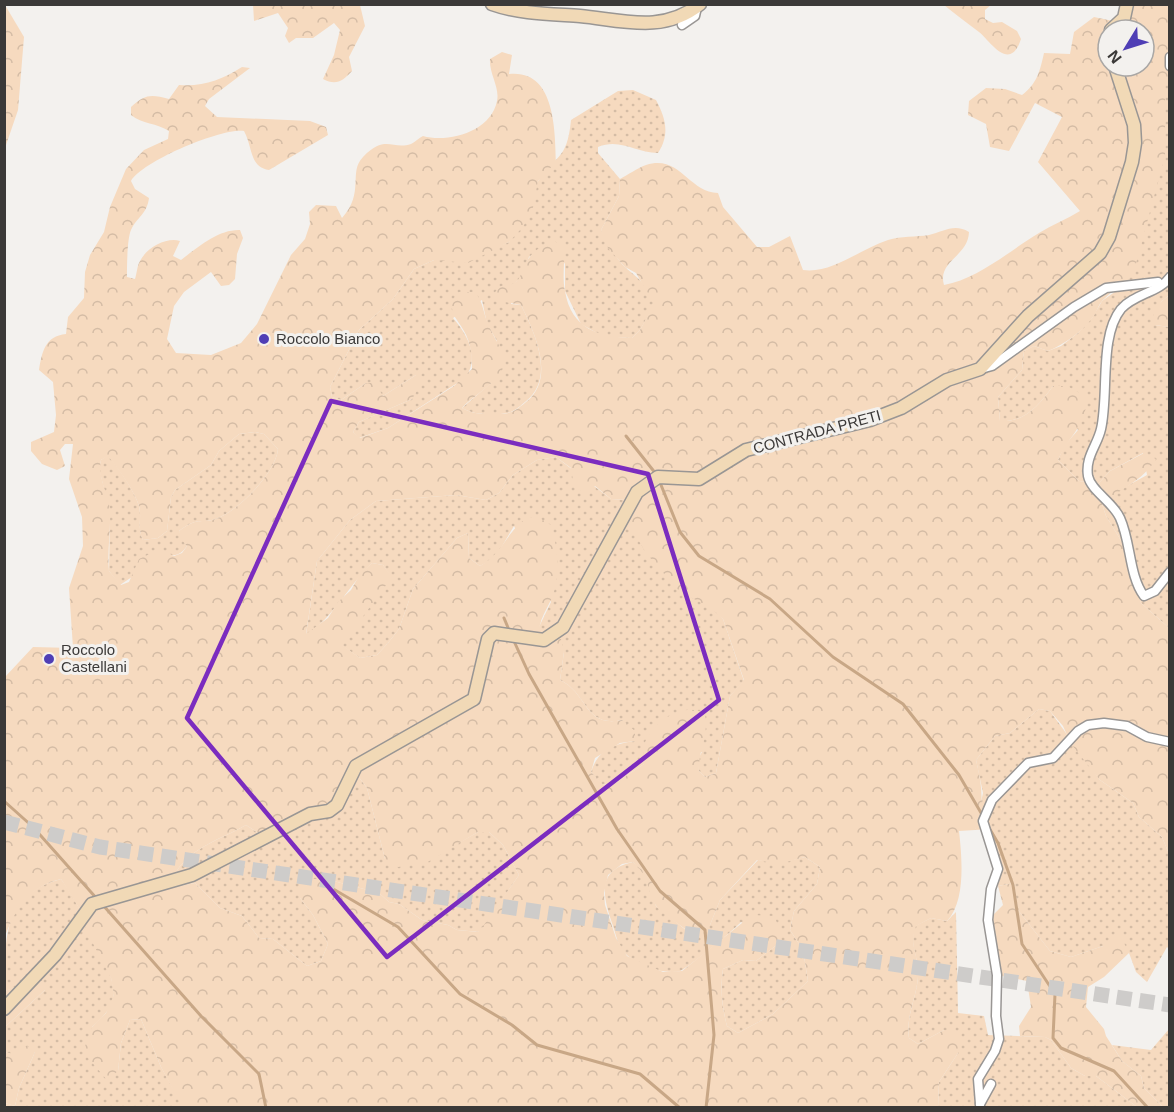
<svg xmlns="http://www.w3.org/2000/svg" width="1174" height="1112" font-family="Helvetica,sans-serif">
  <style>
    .green { fill: url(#green-dots) }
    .forest { fill: url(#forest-crowns); fill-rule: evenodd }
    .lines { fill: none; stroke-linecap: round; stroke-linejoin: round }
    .stream { stroke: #c8a786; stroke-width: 3 }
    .highway-tunnel { stroke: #ceccca; stroke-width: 15; stroke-dasharray: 15 8; stroke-linecap: butt }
    .street-casing { stroke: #999694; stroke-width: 11 }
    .secondary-casing { stroke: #999694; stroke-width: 15 }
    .street { stroke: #fff; stroke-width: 8 }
    .secondary { stroke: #f1d9b6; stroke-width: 12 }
    .marked { fill: none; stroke: #7b2cbf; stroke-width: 4.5; stroke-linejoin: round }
    .poi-dot { fill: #4f3eb5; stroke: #f3f1ee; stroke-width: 2 }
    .labels { text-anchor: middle; stroke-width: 6; stroke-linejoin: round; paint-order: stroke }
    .poi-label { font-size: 15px; fill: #3b3938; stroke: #f3f1ee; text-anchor: start }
    .street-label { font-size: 15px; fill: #3b3938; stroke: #f3f1ee }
  </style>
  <defs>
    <pattern id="green-dots" width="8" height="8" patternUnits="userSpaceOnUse" patternTransform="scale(1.5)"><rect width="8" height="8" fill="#f6dabf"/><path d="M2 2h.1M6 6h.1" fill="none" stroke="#d4bca5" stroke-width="1.8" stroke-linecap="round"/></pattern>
    <pattern id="forest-crowns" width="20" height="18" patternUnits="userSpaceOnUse" patternTransform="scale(1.5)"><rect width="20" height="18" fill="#f6dabf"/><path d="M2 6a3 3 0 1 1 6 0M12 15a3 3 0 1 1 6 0" fill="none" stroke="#d4bca5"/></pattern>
  </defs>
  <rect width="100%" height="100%" fill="#f3f1ee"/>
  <g class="green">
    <path d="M1165,78H1169V295L1161,302L1155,325L1169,327V628L1141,603L1133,580V560L1106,516L1102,504L1118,491L1147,475L1143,453L1110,471L1098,484L1079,481L1058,460L1064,446L1078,430L1053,386C1038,406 1026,422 1000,421L998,397L1022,370L1024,351L1034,346L1048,351L1061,346L1078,333L1092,318L1102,301L1123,286L1165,126Z"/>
    <path d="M633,90L656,100C666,119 670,134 658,153C635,153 621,138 598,147V153L620,179L619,196L601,230C608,241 615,258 625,267C642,282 645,282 655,304L640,330L632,338L604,337L581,324L565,291V264L552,240L529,257L520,279L511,286V304L521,305C535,333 556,379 525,402C515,411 510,414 497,414C483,414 475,415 462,408L491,383L497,341L487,324L482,300L453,318C468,335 480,358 465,378L388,428L359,438L353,432L359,422L412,399L416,375L383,396L366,383L341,400L332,397L330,387L359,330L393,299L414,269L434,260H447L488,251L509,242C518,223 527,202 537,183C554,154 567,163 571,120L618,91Z"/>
    <path d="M255,432L264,434L278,449C276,472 240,509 218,518C201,525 200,515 179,531L187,546C181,554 177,557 166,554L120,585L109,571L110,512L99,469L101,460L108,455C119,469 134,490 139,506C142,518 137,528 143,540L158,538L167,531L171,497L175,490L211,465L219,451L239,434Z"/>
    <path d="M556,457L611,499L626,500L723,619L744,681L730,696L716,773L705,777L699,771L698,759L702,752L644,764L617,782L602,785L591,772C598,750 613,744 635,741L622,720C584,728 588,693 560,680L564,652L540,637L538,629L551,602L514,526L495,558L480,566L469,558L468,533L457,538L413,589L399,629L388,643L377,655L360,658L341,645L391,577L383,565L372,563C348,586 334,617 306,635L317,561L350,520L376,501L456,495L486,500L499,493L513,475L537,460Z"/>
    <path d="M1039,709L1050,711L1100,780L1133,803L1139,817L1162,837L1169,854V949L1167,947L1147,982L1136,972L1129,953L1103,946L1071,957L1050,951L1018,910L1014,883L998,886L990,829L975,830L983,793L976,760L995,736L1010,733Z"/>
    <path d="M355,772L367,788L385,859L457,844L478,832H489L503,845L519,875L480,932L457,930L448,925L422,920L399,904L389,902L379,893L326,879L300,898L313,915L328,944L321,961L307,966L273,939L259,938L242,916L220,908L195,883L180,886L176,872C193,846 220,840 246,825L266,838Z"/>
    <path d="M805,857L820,867L817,884L794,911L790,930L803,950L808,981L773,1014L738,1033L727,1026C722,1007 720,988 723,969L743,960L756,961L778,944L741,922C735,929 687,969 680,971C665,975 640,966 628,956C618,949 616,934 612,923C603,896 596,870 633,862L643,870L656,906L687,931L710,925L720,900L758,860L779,863Z"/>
    <path d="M61,879C77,901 113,966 114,993C114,1007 101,1019 92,1027L118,1071L121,1043L130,1020L141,1019L161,1067L180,1101L179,1107H5V1103L15,1106L19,1088L35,1052L13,1055L5,1052V1027L45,990L17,987L5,991C5,941 1,895 61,879Z"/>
    <path d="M956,912L958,1013L984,1016L988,1035L1045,1037L1051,1040L1071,1068L1085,1076H1096L1137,1107H938L939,1082L958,1053L944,1030L918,1044L909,1038C905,1014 920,992 918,968C916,951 910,945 915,926L931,918L947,921Z"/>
    <path d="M1169,1029V1107H1163L1144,1088L1141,1076L1122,1061L1112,1045L1151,1050Z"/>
  </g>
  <g class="forest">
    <path d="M253,4L360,5L365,26L349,57L352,71C343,81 336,86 323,79L334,55L340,30L334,23L313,38H296L289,43L285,36L288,28L278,13L254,21Z"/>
    <path d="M5,5L24,37L18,110L5,148Z"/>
    <path d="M944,5H991L985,10V19L993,23L1002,22L1017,31L1021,39C1010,73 991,42 979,32C967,23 955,14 944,5Z"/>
    <path d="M1129,5H1169V78L1165,79V156L1134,271C1124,283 1113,290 1103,300C1098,305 1097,312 1093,317C1082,332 1065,344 1048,351L1034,346L1024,351L1022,370L998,397L1000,421C1026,422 1038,406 1053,386H1067L1087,397C1086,427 1069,435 1058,460L1079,481L1098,484L1110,471L1144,453L1156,459C1143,481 1121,488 1102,504L1106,516L1133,560V580L1141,603L1169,628V854L1162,837L1139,817L1133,803L1100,780L1071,744L1063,726L1050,711L1039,709L1010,733L995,736L976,760C982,784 985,806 975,830L959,831C962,857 966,901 947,921L931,918L916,926C910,945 916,950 918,968C920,992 905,1014 909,1038L918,1044L944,1030L956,1033L960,1040L958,1053L939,1082L938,1107H179V1101L161,1067L141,1019L130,1020L121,1043L118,1071L107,1080L83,1052L92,1027L106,1013L114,995L111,978L87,932L82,913L61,879C27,888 17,907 5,936V677L33,647L73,648L69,588L83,546L82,517L69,479L73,444H65L60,450L65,466L57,470L42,464L31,451V442L54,432L56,415L53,382L39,370C42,352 45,336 66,334L68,317L84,298L85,272L90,255L104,232L110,207L126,169L144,150L168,139L169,131C157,123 142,124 131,115V107C145,94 151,94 169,99L179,85C202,87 222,80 242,67L250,68L209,99L205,106L217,117L310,121L326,127L328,135L269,170C249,167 253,147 244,131C221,128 143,161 131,181L135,189L149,198C147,214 137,217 131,230C127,239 127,267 127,277L135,279C137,273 137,266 140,261C147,247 167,237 180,241L173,256L181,260C198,247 219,229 240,230L243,238L237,254L235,279L229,285L221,286L211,272L184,292L174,306L167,339L176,353L211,355L241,343L257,324L291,255L305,239L310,224L309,212L316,205L336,206L342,218C365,193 348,172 363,157C385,134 392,150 411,144C415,142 419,138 423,136C448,143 491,132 497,101C500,87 489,74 490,59L502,52L512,55L509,74C555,69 555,129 556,162L538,181L532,213L522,228L509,242L468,263L434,260L414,269L393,299L359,330L330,387L332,397L341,400L366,383H375L383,396L416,375L425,377L412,399L359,422L353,432L360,438L388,428L454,386L472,369C472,356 471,343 464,331C457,318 453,319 451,302L459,292H475C484,303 483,314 489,326C493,336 500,345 503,355C509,378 474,394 462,408C475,415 483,414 497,414C511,414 515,411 526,402C556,379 535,333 521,305L500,301L492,295L501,286C525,285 518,272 529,258C534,250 545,245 552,239L564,248C565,262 562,278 565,291C571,329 599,337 632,338L640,330L654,304L636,273L625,267L608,248L601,230L619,196L620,179C628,175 637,168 646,165C680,154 688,192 718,193L723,207L757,247H769L790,236L803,270C832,274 860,249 888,240C901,236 916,237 929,235C943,232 954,223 969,232C968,257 937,261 944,285C978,279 1009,251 1039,233C1052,225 1067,219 1080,211L1038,162L1062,117L1035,103L1009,151L990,147L986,124L968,115L969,101L986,88L1005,89L1022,95C1037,84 1040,71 1044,53L1070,54L1074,32L1094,17L1113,21ZM1108,30H1144V66H1108ZM255,432L264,434L278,449C276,472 240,509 218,518C201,525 200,515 179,531L181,539L187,546L182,553L174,556L160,549L139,559L129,582L121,585L109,571C107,551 111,530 110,510C108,494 97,475 101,460L108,456C119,470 134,490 139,506C142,518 137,529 143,540L158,538L167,531L171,497L175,490L211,465L219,451L239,434ZM556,457L571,468L574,487L584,492L595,486L611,499L626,500L631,511L630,526L646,553L679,591L711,608L723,619L744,680L730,696L716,773L705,777L699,771C698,750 709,737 705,714C685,701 656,720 646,740C642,746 644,757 644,764L617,782L603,785L591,772L595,758L620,743L635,741V731L622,720C584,728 588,693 560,680L564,652L561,639L540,637C536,619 552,605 555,588C560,567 557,545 551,525L541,519L528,517C506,532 503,553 480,566L469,558L468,533L457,538L413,589L399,629L388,643L377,655L360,658L342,645L392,577L383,565L372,563L360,574L351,590L338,602L328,618L306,634L317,561L350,520L376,501L456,495L486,500L499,493L513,475L537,460ZM355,772L367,788L385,859L398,867L426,863L478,832H489L503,845L519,875L479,932L457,930L448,925L422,920L399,904L389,902L379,893L326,879H311L300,886V898L313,915L328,944L321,961L307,966L273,939L259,938L242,916L220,908L195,883L180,886L176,872C193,846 220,840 246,825L266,838L284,840C302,823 329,813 344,793C348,787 351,779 355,772ZM805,857L820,867L817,884L794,911L790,930L803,950L808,981L773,1014L738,1033L727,1026C722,1007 720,989 723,969L743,960L756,961L778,944L782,934L774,916L752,915L682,971L663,972L627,956L616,938L605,905L604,893L608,875L622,864L633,862C651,878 646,891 657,907C662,913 690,933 698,937L710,925L720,900L757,860L779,864Z"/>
    <path d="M1169,295V327L1155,325C1150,309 1159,304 1169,295Z"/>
    <path d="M1014,883L1018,910L1050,951L1071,957L1103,946L1118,931L1129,953L1104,977L1088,987L1086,1007L1104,1029L1106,1036L1122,1061L1141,1076L1144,1088L1163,1107H1137L1096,1076H1085L1071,1068L1051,1040L1045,1037L1020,1036L1019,1026L1031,1007L1027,981L1002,976L992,916L1003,905L998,886Z"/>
    <path d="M41,977L45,990L5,1027V991Z"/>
    <path d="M27,1046L35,1052L19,1088L15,1106L5,1103V1052L13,1054Z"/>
  </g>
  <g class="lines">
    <g class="stream">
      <path d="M626,436L656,474"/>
      <path d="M659,480L680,532L699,556L770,599L833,657L903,704L959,775L984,818"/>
      <path d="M504,618L509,630"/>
      <path d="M513,639L529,674L617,829L660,891L705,930L714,1035L706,1108"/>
      <path d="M4,801L33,827L98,900"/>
      <path d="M988,826L998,843L1013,885L1022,944L1055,994L1053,1038L1061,1048L1114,1071L1148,1108"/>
      <path d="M323,883L398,927L460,994L512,1025L537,1045L640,1074L680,1108"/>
      <path d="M102,904L201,1016L259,1074L266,1108"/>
    </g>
    <path class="highway-tunnel" d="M4,822L100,847L1170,1005"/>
    <g class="street-casing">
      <g id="street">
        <path d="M682,25L695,16L697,7"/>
        <path d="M1170,57V66"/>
        <path d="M1170,277C1160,292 1134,294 1121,309C1099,336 1109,395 1101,429C1097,446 1085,457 1088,476C1091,491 1113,502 1120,518C1131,542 1129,576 1144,596L1155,591L1170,572"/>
        <path d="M981,369L992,366L1074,307L1106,288L1158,282"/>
        <path d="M980,1104L978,1079L995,1051L999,1039L996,1016L997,975L988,920L991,889L998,869L983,821L992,800L1028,763L1053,758L1078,731L1088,725L1104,723L1127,726L1147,737L1170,742"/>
        <path d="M980,1104L991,1084"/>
      </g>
    </g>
    <g class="secondary-casing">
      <g id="secondary">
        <path d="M492,4C520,14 551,14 580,16C622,20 663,34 700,4"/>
        <path d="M1111,30L1124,18L1127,4"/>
        <path d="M4,1009L55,955L92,904L192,875L310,814L329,811L337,805L356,766L474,699L488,639L494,633L544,640L563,627L637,492L658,477L699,479L746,450L870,420L901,408L947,380L980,369L1028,316L1100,253L1109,237L1132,162L1135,143L1134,125L1115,66"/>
      </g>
    </g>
    <use href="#street" class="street"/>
    <use href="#secondary" class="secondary"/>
  </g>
  <path class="marked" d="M331,401L648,474L719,700L387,957L187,718Z"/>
  <g class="poi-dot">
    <circle cx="264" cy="339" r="6"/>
    <circle cx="49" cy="659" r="6"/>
  </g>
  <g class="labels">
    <g class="poi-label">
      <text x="276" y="344">Roccolo Bianco</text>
      <text x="61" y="655">Roccolo<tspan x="61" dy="17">Castellani</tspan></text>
    </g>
    <g class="street-label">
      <text transform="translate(817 432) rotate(-15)" y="5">CONTRADA PRETI</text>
    </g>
  </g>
  <rect width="1174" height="1112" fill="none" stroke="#3b3938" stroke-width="12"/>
  <g transform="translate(1126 48) rotate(232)"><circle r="28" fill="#f3f1ee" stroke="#a9a7a5" stroke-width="1.5"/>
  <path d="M0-4.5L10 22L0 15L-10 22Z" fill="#4f3eb5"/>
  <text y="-9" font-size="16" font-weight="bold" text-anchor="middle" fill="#3b3938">N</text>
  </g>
</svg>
